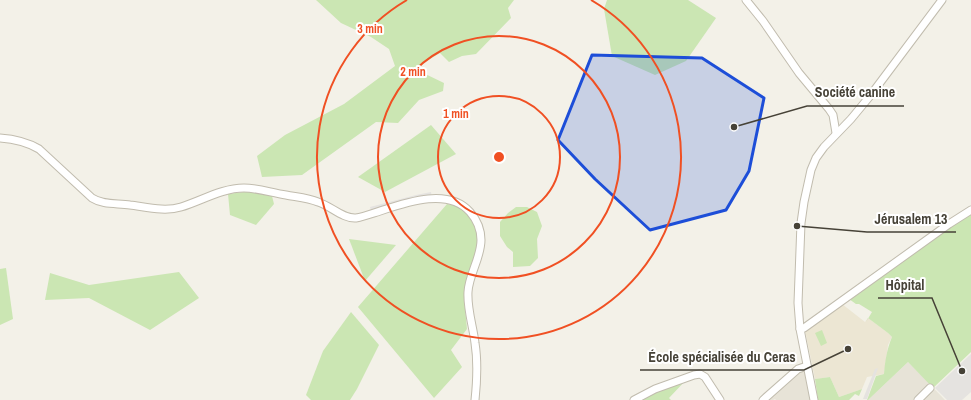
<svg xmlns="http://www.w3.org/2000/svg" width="971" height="400" font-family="'Archivo Narrow',sans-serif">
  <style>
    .residential { fill: #e7e3d7 }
    .education { fill: #ece6d3 }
    .green { fill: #cbe6b3 }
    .parking { fill: #e5e3e0 }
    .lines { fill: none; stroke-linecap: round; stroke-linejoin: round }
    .minor-casing { stroke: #c1bcae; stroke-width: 9 }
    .minor { stroke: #fff; stroke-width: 7 }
    .marked { fill: #1d4ed8; fill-opacity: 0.2; stroke: #1d4ed8; stroke-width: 3; stroke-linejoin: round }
    .ring { fill: none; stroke: #f05023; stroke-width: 2 }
    .centre { fill: #f05023; stroke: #fff; stroke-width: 2 }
    .ring-label { font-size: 12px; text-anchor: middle; font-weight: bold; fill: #f05023; stroke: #fff; stroke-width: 4; stroke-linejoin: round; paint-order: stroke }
    .leader { fill: none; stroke: #464237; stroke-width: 1.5 }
    .callout-dot { fill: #464237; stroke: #fff; stroke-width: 1.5 }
    .callout-label { font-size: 14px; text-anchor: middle; font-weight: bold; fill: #464237; stroke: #fff; stroke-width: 4; stroke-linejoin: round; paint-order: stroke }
  </style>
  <rect width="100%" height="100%" fill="#f3f1e8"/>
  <g class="residential">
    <path d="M811,362L818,400H776L775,399L773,400H768Z"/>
    <path d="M908,362L945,400H868Z"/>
  </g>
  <path class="education" d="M842,304L865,322L868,318L888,333L892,337L888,345L887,353L884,374L867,377L862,389L839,397L830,377L815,379L805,330Z"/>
  <g class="green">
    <path d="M316,0H514L508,8L511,18L476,54L462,56L449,62L440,53L425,62L417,70L444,83L443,91L419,100L398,123L376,122L302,175L262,177L257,156L285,135L344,104L395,66L389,49L371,37L341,23Z"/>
    <path d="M607,0H688L716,18L686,61L655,75L612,56L604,9Z"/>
    <path d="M431,125L456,154L385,192L358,177Z"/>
    <path d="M243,192H249L272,196L274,204L256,225L230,215L228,194Z"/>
    <path d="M447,204L458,206L472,219L477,229L478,242L464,298L467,329L451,350L462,367L434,398L358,307Z"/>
    <path d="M516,207H527L537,212L542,226L537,239L538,258L530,266L513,267V252L507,247L500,236V222L508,213Z"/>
    <path d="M971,212V352L933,388L908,362L868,400H867L876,376L884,374C885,361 887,349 892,337L888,333L868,318L866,322L872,312L859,304H856L849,299Z"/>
    <path d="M349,239L396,245L365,281Z"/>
    <path d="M6,268L13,319L0,325V269Z"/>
    <path d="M179,272L199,298L150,330L89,298L45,300L50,273L89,285Z"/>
    <path d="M351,312L379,345L357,389L350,400H311L306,395L323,351Z"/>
    <path d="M822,330L827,343L821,346L815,333Z"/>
    <path d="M830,377L839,397L862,389L859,396L855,394L849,400H818L815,379Z"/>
    <path d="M686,380L669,398L671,400H639L651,392Z"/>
  </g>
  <g class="parking">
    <path d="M431,192L432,199L372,213L370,207L416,195Z"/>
    <path d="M971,354V392L962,400H947L935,388Z"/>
    <path d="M878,368L867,399H863L875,369Z"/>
  </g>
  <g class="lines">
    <g class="minor-casing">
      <g id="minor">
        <path d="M746,0L763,21L799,73L829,109L833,115L836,133"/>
        <path d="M0,138C14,139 27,142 39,149L92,198C103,205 117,203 130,205C146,207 165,212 181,207C201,201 222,188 244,188C258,188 272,193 286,195C296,197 308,198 318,202C331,206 343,219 356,218C362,217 368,215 374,213C402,204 447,186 470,212C477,220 481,230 481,240C481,258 469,274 468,292C467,309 473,326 475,343C478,362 477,381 475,400"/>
        <path d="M800,329L804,328L949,224L971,210"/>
        <path d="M634,400L655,389L694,375L700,374L705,377L720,400"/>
        <path d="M763,400L798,369L807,366"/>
        <path d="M814,400L800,329L798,303L801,223L804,202L811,170L816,158L824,147L851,119L870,96L942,0"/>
        <path d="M918,400L930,388"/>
      </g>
    </g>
    <use href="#minor" class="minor"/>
  </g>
  <path class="marked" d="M592,55L702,58L764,98L749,171L726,210L650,230L595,179L558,140Z"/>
  <g class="ring">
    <circle cx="499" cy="157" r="61"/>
    <circle cx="499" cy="157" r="121"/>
    <path d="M591 0A182 182 0 1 1 407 0"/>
  </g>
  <circle cx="499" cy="157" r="6" class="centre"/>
  <g class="ring-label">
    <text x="370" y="33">3 min</text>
    <text x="413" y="76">2 min</text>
    <text x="456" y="118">1 min</text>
  </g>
  <path class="leader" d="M734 127L807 106H904M797 226L867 232H956M962 371L932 298H878M848 349L804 370H640"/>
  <g class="callout-dot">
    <circle cx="734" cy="127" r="4"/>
    <circle cx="797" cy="226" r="4"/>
    <circle cx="962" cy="371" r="4"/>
    <circle cx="848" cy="349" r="4"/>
  </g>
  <g class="callout-label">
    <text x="855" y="97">Société canine</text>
    <text x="911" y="224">Jérusalem 13</text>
    <text x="905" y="290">Hôpital</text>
    <text x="722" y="362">École spécialisée du Ceras</text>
  </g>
</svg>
